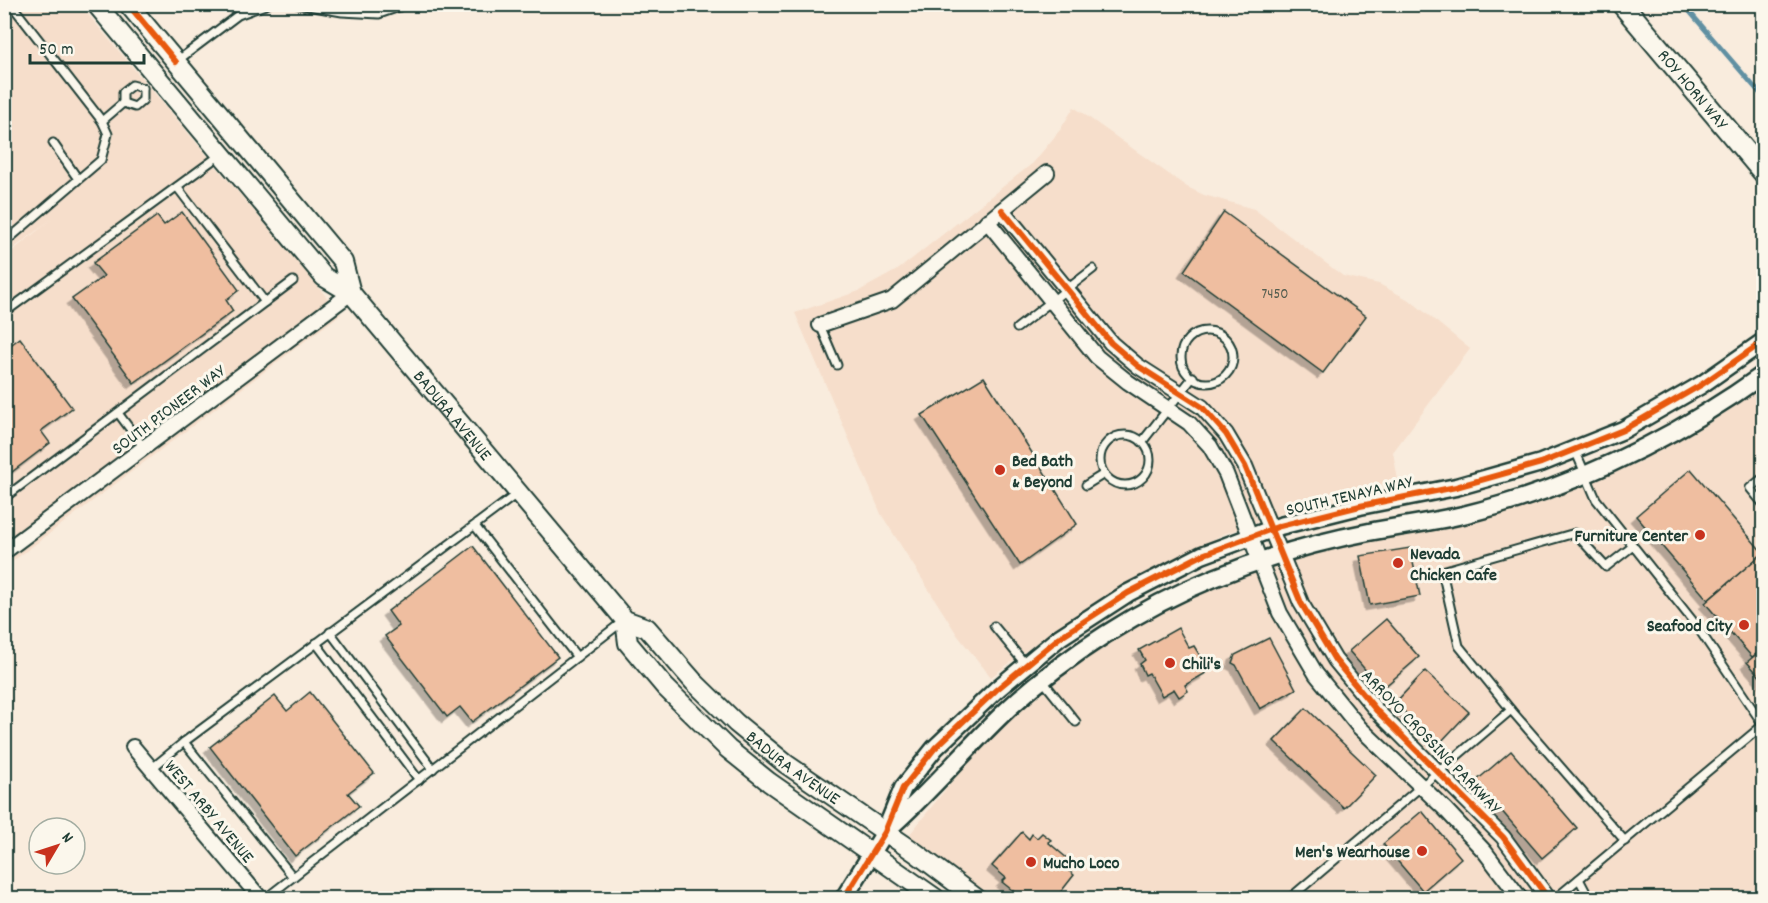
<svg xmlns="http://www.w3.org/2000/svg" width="1768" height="903" font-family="Dekko,sans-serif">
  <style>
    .built { fill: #f6decb }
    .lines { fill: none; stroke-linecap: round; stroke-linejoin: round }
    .stream { stroke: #6190a2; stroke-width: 4.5 }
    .building { fill: #efbea0; stroke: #1f3d34; stroke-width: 1.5; filter: url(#shadow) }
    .service-casing { stroke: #1f3d34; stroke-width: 11 }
    .minor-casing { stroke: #1f3d34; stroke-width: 18 }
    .tertiary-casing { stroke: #1f3d34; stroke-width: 21 }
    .secondary-casing { stroke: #1f3d34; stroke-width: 22 }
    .primary-casing { stroke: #1f3d34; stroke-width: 24 }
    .service { stroke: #fbf7ec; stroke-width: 7 }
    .minor { stroke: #fbf7ec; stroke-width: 14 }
    .tertiary { stroke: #fbf7ec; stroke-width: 16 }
    .secondary { stroke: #fbf7ec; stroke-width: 18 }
    .primary { stroke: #fbf7ec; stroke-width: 20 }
    .cycleway-casing { stroke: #fbf7ec; stroke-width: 10 }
    .cycleway { stroke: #e8590c; stroke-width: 6 }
    .poi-dot { fill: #c8321e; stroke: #fbf7ec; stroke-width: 2 }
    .labels { text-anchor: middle; stroke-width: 6; stroke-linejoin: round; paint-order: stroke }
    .number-label { font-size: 15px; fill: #535d4f }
    .street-label { font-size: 18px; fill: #1f3d34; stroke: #fbf7ec }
    .poi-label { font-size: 18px; font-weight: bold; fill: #1f3d34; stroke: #fbf7ec; text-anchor: start }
  </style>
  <defs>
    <filter id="shadow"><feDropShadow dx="-5.5" dy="5.5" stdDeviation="0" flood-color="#0004"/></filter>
  </defs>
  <rect width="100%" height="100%" fill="#f9ecdd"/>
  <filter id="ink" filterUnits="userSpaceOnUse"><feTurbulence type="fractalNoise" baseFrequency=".0167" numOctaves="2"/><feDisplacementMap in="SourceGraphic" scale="12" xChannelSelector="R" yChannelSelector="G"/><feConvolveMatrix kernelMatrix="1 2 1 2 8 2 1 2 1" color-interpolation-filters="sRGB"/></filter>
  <g filter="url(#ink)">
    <g class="built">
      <path d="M5,5H80L341,314L5,567V257L53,218L5,255Z"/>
      <path d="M1074,107L1187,187L1204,195L1254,209L1343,276L1379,284L1411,301L1470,349L1393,452L1398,480L1310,503L1224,534L1142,574L1064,622L991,677L958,636L881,514L795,313L859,291L899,269L1033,163L1060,130Z"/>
      <path d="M1763,385V898H988L916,845L910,834L961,770L1017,714L1078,664L1145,622L1216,587L1290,560L1367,542L1465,524L1553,498L1639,462L1719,417Z"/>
    </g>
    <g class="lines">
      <path class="stream" d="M1683,4L1764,98"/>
    </g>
    <g class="building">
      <path d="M182,212L239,290L226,300L233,311L134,383L72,299L104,276L93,263L157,216L164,225Z"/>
      <path d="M1224,212L1366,316L1323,373L1184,271Z"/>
      <path d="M20,338L72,408L41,431L50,443L4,478V350Z"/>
      <path d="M984,377L1077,524L1020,565L922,415Z"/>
      <path d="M1691,469L1763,553L1708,600L1636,516Z"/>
      <path d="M473,546L558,657L472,722L460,707L447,717L385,636L399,626L388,611Z"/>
      <path d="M1410,548L1420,596L1370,605L1360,556Z"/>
      <path d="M1763,553L1764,648L1752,657L1705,603Z"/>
      <path d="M1386,619L1419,657L1382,689L1349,651Z"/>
      <path d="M1178,628L1189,648L1194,646L1202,659L1199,662L1206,673L1185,685L1188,691L1179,697L1174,689L1162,696L1149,673L1145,675L1140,664L1145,660L1139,650Z"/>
      <path d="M1269,638L1296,689L1260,709L1236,665L1232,663L1235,655Z"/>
      <path d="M1764,648V681L1747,662Z"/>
      <path d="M1425,671L1469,712L1439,744L1395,703Z"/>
      <path d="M310,692L374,773L348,793L359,806L295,856L210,747L275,696L287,711Z"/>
      <path d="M1306,708L1376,775L1344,808L1274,741Z"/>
      <path d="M1511,751L1577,828L1542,858L1476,781Z"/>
      <path d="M1422,811L1461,858L1423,891L1383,844Z"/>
      <path d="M1022,832L1029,839L1032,834L1037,838L1042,833L1051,840L1048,842L1068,859L1063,866L1074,875L1056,898H1022L1002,882L1006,878L992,866Z"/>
    </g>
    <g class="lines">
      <g class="service-casing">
        <g id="service">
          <path d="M297,4L342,12L379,14L408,4"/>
          <path d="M177,61L238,15L268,4"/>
          <path d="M123,103L135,107L143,100V88"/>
          <path d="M123,103V92L132,85L143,88"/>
          <path d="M102,121L123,103"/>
          <path d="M53,143L78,179"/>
          <path d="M4,243L101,160L108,134L102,121L11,4"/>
          <path d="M265,302L293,281"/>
          <path d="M4,313L220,155"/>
          <path d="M820,325L837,365"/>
          <path d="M1017,328L1093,269"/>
          <circle cx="1207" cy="357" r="26"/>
          <path d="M118,413L145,449"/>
          <circle cx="1125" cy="460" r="25"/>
          <path d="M1142,442L1193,377"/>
          <path d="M1575,450L1596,499L1696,625L1764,726"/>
          <path d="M1764,477L1750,488L1764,505"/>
          <path d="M1086,485L1104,474"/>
          <path d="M518,493L184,742L293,877L622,622"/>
          <path d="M4,498L265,302L177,187"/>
          <path d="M475,526L577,657"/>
          <path d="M994,626L1026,665"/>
          <path d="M330,632L433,769"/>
          <path d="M316,643L419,780"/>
          <path d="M1043,681L1076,722"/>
          <path d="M1511,710L1625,841"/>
          <path d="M151,769L184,742"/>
          <path d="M1579,879L1589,898"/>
          <path d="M266,898L293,877"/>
          <path d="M1290,898L1511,710L1459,646L1442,571L1575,533L1606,567L1633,546"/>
          <path d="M1556,898L1763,725"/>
        </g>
      </g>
      <g class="minor-casing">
        <g id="minor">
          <path d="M1002,210L1111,343L1138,366L1202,407L1226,434L1245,466L1301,603L1335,660L1377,711L1503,837L1548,898"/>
          <path d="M987,221L1097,357L1128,382L1189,423L1210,446L1226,474L1280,613L1316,674L1359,727L1445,809L1485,852L1520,898"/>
          <path d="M820,325L892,300L1047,173"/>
          <path d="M4,552L351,293"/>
          <path d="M133,747L260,898"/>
        </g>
      </g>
      <g class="tertiary-casing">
        <g id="tertiary">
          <path d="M887,830C931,792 967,747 1009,708C1067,655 1140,608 1214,578C1263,558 1316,542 1369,532C1400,526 1432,522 1463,515C1573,488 1672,440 1764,374"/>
          <path d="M844,898L885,832L903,788L935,748L996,690L1060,637L1128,593L1202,555L1280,526L1360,506L1456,487L1541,463L1623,430L1701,385L1764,341"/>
        </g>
      </g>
      <g class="secondary-casing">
        <g id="secondary">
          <path id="s1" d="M96,4L324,277L351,293L625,620L647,628L694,682L736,723L786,764L916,853L976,898"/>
          <path d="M128,4L343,262L351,293"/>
          <path d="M625,620L628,643L665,687L728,749L769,782L935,898"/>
        </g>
      </g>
      <g class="primary-casing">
        <g id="primary">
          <path id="s2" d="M1622,4L1764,173"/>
        </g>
      </g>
      <use href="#service" class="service"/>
      <use href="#minor" class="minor"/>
      <use href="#tertiary" class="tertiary"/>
      <use href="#secondary" class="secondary"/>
      <use href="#primary" class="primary"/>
      <g class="cycleway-casing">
        <g id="cycleway">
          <path d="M128,4L176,62"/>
          <path d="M1002,210L1111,343L1138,366L1202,407L1226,434L1245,466L1301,603L1335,660L1377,711L1503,837L1548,898"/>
          <path d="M844,898L885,832L903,788L935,748L996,690L1060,637L1128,593L1202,555L1280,526L1360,506L1456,487L1541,463L1623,430L1701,385L1764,341"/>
        </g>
      </g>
      <use href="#cycleway" class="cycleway"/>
    </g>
  </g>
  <g class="poi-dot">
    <circle cx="1000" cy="470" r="6"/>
    <circle cx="1700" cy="535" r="6"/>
    <circle cx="1398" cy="563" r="6"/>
    <circle cx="1744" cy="625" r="6"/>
    <circle cx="1170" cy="663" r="6"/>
    <circle cx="1422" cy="851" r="6"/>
    <circle cx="1031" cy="862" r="6"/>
  </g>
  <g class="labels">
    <g class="number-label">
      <text x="1275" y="298">7450</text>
    </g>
    <g class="street-label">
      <text dy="6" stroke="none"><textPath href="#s2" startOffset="111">ROY HORN WAY</textPath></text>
      <text transform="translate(168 409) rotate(-37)" y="6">SOUTH PIONEER WAY</text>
      <text dy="6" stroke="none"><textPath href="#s1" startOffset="546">BADURA AVENUE</textPath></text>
      <text transform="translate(1349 495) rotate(-13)" y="6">SOUTH TENAYA WAY</text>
      <text transform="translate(1432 741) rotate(46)" y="6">ARROYO CROSSING PARKWAY</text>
      <text dy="6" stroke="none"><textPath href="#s1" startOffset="1040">BADURA AVENUE</textPath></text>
      <text transform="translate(210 811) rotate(50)" y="6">WEST ARBY AVENUE</text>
    </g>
    <g class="poi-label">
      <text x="1012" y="466">Bed Bath<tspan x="1012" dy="21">&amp; Beyond</tspan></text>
      <text x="1688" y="541" text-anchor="end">Furniture Center</text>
      <text x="1410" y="559">Nevada<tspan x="1410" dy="21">Chicken Cafe</tspan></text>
      <text x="1732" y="631" text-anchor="end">Seafood City</text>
      <text x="1182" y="669">Chili's</text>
      <text x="1410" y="857" text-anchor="end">Men's Wearhouse</text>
      <text x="1043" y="868">Mucho Loco</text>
    </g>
  </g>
  <rect width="1768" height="903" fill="none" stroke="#fbf7ec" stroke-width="24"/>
  <rect x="12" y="12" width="1744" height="879" fill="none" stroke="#1f3d34" stroke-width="2" filter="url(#ink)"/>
  <g transform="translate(57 846) rotate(51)"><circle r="28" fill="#fbf7ec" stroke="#a3ada2" stroke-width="1.5"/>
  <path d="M0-4.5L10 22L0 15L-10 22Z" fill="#c8321e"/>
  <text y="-9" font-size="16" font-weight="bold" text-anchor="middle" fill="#1f3d34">N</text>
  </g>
  <path d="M30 54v9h114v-9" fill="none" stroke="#1f3d34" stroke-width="3"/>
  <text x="39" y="54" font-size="18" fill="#1f3d34" stroke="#fbf7ec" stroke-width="4.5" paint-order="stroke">50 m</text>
</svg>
